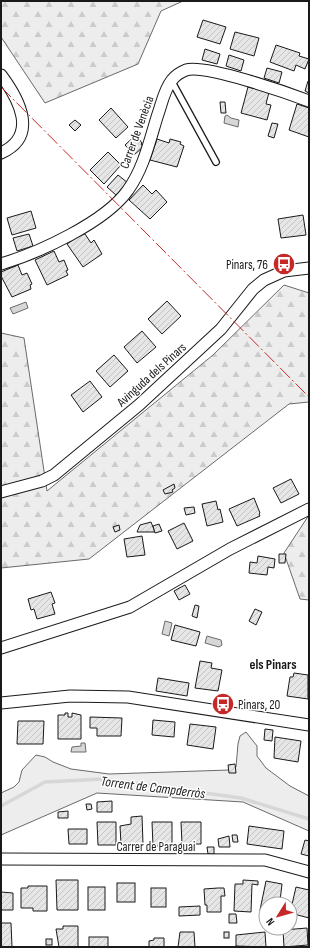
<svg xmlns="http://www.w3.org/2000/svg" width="310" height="948" font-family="'Sofia Sans Condensed',sans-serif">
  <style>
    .built { fill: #ededed; stroke: #6a6a6a }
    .forest { fill: url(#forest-firs); stroke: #6a6a6a }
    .water { fill: #d7d7d7; stroke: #6a6a6a }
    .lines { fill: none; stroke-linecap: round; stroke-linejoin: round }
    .stream { stroke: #d7d7d7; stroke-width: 3.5 }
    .building { fill: url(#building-hatch); stroke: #1a1a1a }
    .service-casing { stroke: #1a1a1a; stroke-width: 8 }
    .minor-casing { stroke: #1a1a1a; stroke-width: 13 }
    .service { stroke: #fff; stroke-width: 5.5 }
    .minor { stroke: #fff; stroke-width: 11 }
    .power { stroke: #c62828; stroke-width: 1; stroke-dasharray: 14 3 2 3; stroke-linecap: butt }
    .labels { text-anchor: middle; stroke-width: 3; stroke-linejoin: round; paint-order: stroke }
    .street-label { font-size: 13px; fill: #1a1a1a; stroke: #fff }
    .poi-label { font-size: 13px; fill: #1a1a1a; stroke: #fff; text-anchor: end }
    .neighbourhood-label { font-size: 14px; font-weight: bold; fill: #1a1a1a; stroke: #fff }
    .water-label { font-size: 14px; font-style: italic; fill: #1a1a1a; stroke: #fff }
  </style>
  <defs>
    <pattern id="forest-firs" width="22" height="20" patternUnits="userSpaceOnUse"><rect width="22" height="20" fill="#ededed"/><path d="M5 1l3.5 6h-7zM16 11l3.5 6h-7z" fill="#cbcbcb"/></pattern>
    <pattern id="building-hatch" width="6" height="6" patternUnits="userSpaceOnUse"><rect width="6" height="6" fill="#e6e6e6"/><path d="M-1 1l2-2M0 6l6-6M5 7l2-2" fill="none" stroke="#c5c5c5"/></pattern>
  </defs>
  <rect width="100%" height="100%" fill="#fff"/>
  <path class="built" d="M246,732L257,746V756L266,768L290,786L309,796V831L243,802L97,793L1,835V793L14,787L19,782L22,770L36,755L45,757L53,762L71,769L109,774L229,770L236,767L238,744L240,736Z"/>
  <g class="forest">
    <path d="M1,1H183L161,11L138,64L45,103L1,37Z"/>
    <path d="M284,285L309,293V402L289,404L89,559L1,568V333L24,338L47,491L213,355Z"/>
    <path d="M309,515V600L300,599L284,553Z"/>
  </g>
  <g class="water">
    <path d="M227,115L231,118L239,120L238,127L224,123L225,116Z"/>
    <path d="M26,302L28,308L13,314L10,308Z"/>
    <path d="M165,621L172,623L169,636L162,634Z"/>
    <path d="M207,636L221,640L222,645L219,647L205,643Z"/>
    <path d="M81,743H85L86,752H71L72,747L81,746Z"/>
  </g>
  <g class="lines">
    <path class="stream" d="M1,806L45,782L103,779L241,798L309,819"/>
  </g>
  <g class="building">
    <path d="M203,20L226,27L220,44L197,37Z"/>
    <path d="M235,32L259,38L254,56L230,49Z"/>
    <path d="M276,45L300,53L299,56L309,59L305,69L296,65L294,71L270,62Z"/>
    <path d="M205,49L220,54L217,64L202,60Z"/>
    <path d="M229,55L244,60L241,71L226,66Z"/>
    <path d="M267,68L282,72L279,83L264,78Z"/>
    <path d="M308,81H309V93L305,91Z"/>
    <path d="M248,87L269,92L266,104L271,105L267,120L241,113Z"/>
    <path d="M220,102H225L226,113H221Z"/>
    <path d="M297,104L309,108V137L289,130Z"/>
    <path d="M111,108L128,127L116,138L99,120Z"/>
    <path d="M75,120L81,125L75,131L69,125Z"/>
    <path d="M272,123L278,124L274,138L268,136Z"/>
    <path d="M136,135L142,143L141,144L143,147L134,155L125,145Z"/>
    <path d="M157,139L169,143L170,139L181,142L180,144L184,146L177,167L150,160Z"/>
    <path d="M108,152L121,165L104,184L90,170Z"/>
    <path d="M118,175L128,183L117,196L107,187Z"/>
    <path d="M143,185L152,194L156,190L167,202L150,219L129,200Z"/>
    <path d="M31,211L36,228L12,235L7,218Z"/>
    <path d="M303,215L306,235L281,238L278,219Z"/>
    <path d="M29,234L33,246L17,251L13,238Z"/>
    <path d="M82,234H85L91,243L94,240L102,254L83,267L67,244Z"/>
    <path d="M54,251L59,262L64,260L68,270L66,271L68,275L47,285L35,260Z"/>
    <path d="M18,265L22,275L27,273L32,284L30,285L31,289L12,297L1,276V272Z"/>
    <path d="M167,301L181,316L162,334L148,319Z"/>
    <path d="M142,331L156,347L137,363L124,347Z"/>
    <path d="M114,355L128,371L110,387L96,371Z"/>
    <path d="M90,381L102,397L83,412L71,395Z"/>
    <path d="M291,479L299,494L281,503L273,488Z"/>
    <path d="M174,484L175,488L172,490L173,492L165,494L163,490Z"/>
    <path d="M254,498L260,513L259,514L260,516L237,526L229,509Z"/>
    <path d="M216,501L218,510L220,509L223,522L207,526L202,504Z"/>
    <path d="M194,507L195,513L186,515L184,508Z"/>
    <path d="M151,522L155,532H137L140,525Z"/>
    <path d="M184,523L193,541L177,549L168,531Z"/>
    <path d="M159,524L162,531L155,533L153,526Z"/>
    <path d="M119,525L120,530L115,532L113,527Z"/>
    <path d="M142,536L145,555L127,557L124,539Z"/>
    <path d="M279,554H286L285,563H279Z"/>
    <path d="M258,556L275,559L274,568L268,567L267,575L249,573L250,562L257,563Z"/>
    <path d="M185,585L190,594L179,600L174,591Z"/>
    <path d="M51,592L55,603L52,604L55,614L37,619L34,609L31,610L28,599Z"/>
    <path d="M195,605L199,606L197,618L192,616Z"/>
    <path d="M255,609L262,612L256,625L249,621Z"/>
    <path d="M175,625L200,632L196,646L171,640Z"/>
    <path d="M200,661L212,663L211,668L222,670L218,691L195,688Z"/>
    <path d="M294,673L308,675V699L287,696L290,677H293Z"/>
    <path d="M158,678L189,683L187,696L156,691Z"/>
    <path d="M65,713H68V717H72V713L81,715V739H58V715H65Z"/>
    <path d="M90,717L122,718L121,736H97V728H90Z"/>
    <path d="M153,720L175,722L174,737L152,735Z"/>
    <path d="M18,721H44L43,744H17Z"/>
    <path d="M190,724L216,727L213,749L187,745Z"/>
    <path d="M265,729L273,730L272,741L264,740Z"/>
    <path d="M275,737L301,741L298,762L274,758Z"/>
    <path d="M235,764L236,773H229L228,765Z"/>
    <path d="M112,801V812H97V802Z"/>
    <path d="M86,804H91L92,809L87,810Z"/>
    <path d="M68,811V818H58V812Z"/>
    <path d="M142,816L143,844H121L120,826L131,824V817Z"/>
    <path d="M97,822H116V845H98Z"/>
    <path d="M152,822H172V846H153Z"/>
    <path d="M181,822H201V844H182Z"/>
    <path d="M249,826L284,831L282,849L247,844Z"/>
    <path d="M68,829H87V844H69Z"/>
    <path d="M232,835H237L238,842H233Z"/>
    <path d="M229,836L230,847H219L218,839Z"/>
    <path d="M305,840L309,841V856L301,854Z"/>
    <path d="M207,847H214V854H208Z"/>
    <path d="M56,880H78V910H57Z"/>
    <path d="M243,880L258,881V885L252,884L251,912L234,911L235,884H243Z"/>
    <path d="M266,881L282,884L280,901H278V904H266V911L260,910Z"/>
    <rect x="117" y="883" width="18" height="19"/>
    <path d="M28,886H47V911H33V908H21V888H28Z"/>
    <rect x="88" y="887" width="17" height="23"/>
    <path d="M296,887L309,890V918L290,913Z"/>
    <rect x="151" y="888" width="15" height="19"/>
    <path d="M218,888H224L225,896H221V912H207V905H205L204,889Z"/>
    <path d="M1,892L13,893V910H1Z"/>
    <path d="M200,906V915L179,916V907Z"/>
    <path d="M229,914H236L237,923H229Z"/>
    <path d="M1,923H11L12,947H1Z"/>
    <path d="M63,926H78V947H59L56,929H63Z"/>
    <path d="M307,928L308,945L284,947L283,930Z"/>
    <path d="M180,932H194L195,947H178Z"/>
    <rect x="224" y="932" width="5" height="6"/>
    <path d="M265,932L266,947L236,946V935Z"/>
    <rect x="89" y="937" width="19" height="10"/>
    <path d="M154,938H164V947H149V941L154,940Z"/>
    <rect x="46" y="939" width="6" height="6"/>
  </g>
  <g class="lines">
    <g class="service-casing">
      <path id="service" d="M171,80L216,162"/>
    </g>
    <g class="minor-casing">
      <g id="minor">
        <path d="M1,75C19,99 39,136 1,153"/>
        <path d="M1,264C38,253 106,222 128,190C144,168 150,139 158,114C162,103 164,90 172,80C175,76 181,72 186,70C205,64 288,93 309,101"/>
        <path d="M1,492L42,481L54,475L139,405L221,329L253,289L264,280L284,271L309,268"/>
        <path d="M1,648L130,607L230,549L309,509"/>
        <path d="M1,703L70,696L128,697L309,725"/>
        <path d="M1,859L265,860L309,872"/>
      </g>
    </g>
    <use href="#service" class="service"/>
    <use href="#minor" class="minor"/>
    <path class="power" d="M1,87L309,397"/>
  </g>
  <defs>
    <g id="bus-disc" transform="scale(1.15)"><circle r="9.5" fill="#c62828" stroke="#fff"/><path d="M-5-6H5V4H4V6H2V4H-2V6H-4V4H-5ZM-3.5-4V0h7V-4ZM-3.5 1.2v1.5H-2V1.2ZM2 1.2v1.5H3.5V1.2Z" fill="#fff"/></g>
  </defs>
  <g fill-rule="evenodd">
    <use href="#bus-disc" x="284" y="264"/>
    <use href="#bus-disc" x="223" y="704"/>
  </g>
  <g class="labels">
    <g class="street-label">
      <text transform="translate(136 132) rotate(-70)" y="5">Carrer de Venècia</text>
      <text transform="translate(151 374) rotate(-42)" y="5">Avinguda dels Pinars</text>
      <text x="156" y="851">Carrer de Paraguai</text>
    </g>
    <g class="poi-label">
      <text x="268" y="269">Pinars, 76</text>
      <text x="238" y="709" text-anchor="start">Pinars, 20</text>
    </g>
    <g class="neighbourhood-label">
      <text x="273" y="669">els Pinars</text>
    </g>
    <g class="water-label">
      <text transform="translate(153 787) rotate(7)" y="5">Torrent de Campderròs</text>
    </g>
  </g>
  <rect width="310" height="948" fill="none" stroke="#1a1a1a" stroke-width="4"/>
  <g transform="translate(278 916) rotate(233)"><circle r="19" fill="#ffffff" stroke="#a3a3a3"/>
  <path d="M0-3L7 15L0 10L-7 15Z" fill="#c62828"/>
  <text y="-6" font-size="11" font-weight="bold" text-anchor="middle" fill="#1a1a1a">N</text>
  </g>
</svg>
